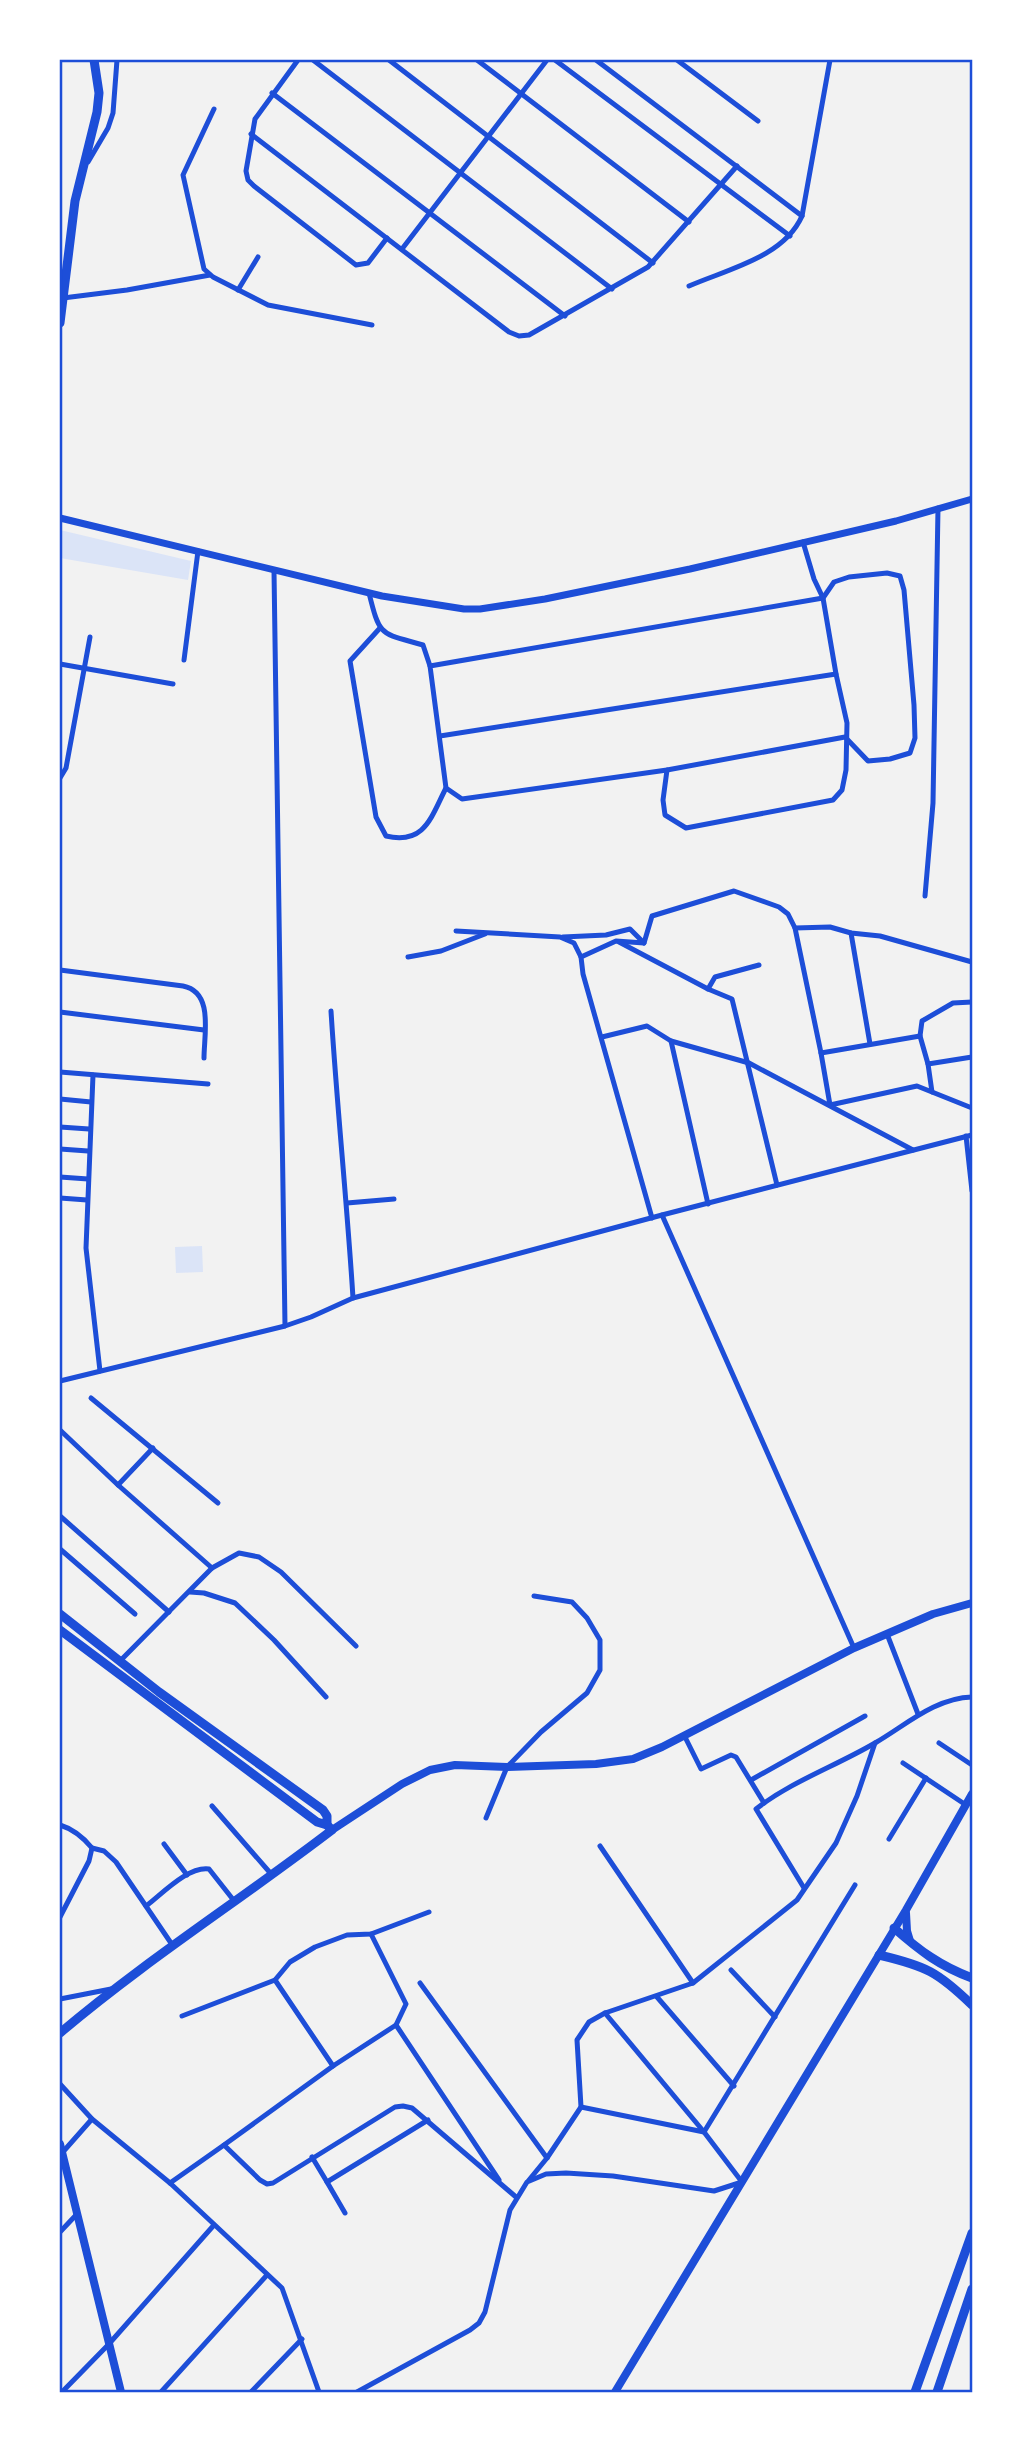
<svg xmlns="http://www.w3.org/2000/svg" width="1032" height="2452" font-family="Roboto,sans-serif">
  <style>
    .green { fill: #dbe4f7 }
    .lines { fill: none; stroke-linecap: round; stroke-linejoin: round }
    .minor { stroke: #1d4ed8; stroke-width: 5 }
    .tertiary { stroke: #1d4ed8; stroke-width: 7 }
    .secondary { stroke: #1d4ed8; stroke-width: 8 }
    .primary { stroke: #1d4ed8; stroke-width: 9 }
    .trunk { stroke: #1d4ed8; stroke-width: 9 }
    .neatline { fill: none; stroke: #1d4ed8; stroke-width: 2.5 }
  </style>
  <rect width="100%" height="100%" fill="#f2f2f2"/>
  <g class="green">
    <path d="M60,530L191,561L188,580L60,558Z"/>
    <path d="M202,1246L203,1272L176,1273L175,1247Z"/>
  </g>
  <g class="lines">
    <g class="minor">
      <path d="M298,60L255,119L246,171L248,180L254,186L356,265L368,263L387,238"/>
      <path d="M313,60L612,289"/>
      <path d="M389,60L653,263"/>
      <path d="M477,60L689,222"/>
      <path d="M555,60L790,236"/>
      <path d="M596,60L802,216"/>
      <path d="M677,60L758,121"/>
      <path d="M272,93L565,316"/>
      <path d="M214,109L183,175L204,269L213,277L268,305L372,325"/>
      <path d="M251,134L509,332L519,336L529,335L648,267L737,166"/>
      <path d="M88,162L108,128L113,113L117,60"/>
      <path d="M402,249L547,60"/>
      <path d="M689,286C728,269 784,257 802,216L830,60"/>
      <path d="M238,290L258,257"/>
      <path d="M63,298L127,290L210,275"/>
      <path d="M274,571L285,1326"/>
      <path d="M887,573L900,576L904,590L914,705L915,738L910,753L890,759L868,761L845,737L667,770L462,799L446,788L430,666L823,598L834,582L849,577Z"/>
      <path d="M369,593C380,638 381,633 423,645L430,666"/>
      <path d="M380,628L350,661L376,817L386,836C425,845 431,817 446,788"/>
      <path d="M184,660L198,551"/>
      <path d="M60,664L173,684"/>
      <path d="M440,736L836,674"/>
      <path d="M667,770L663,800L665,815L686,828L833,800L842,790L846,770L847,723L836,674L823,598L814,579L803,542"/>
      <path d="M60,778L66,768L90,637"/>
      <path d="M925,896L933,803L938,508"/>
      <path d="M795,928L821,1053L830,1105L917,1086L972,1108"/>
      <path d="M456,931L560,937L574,943L581,957"/>
      <path d="M851,933L870,1044"/>
      <path d="M563,937L606,935L630,929L644,943"/>
      <path d="M619,942L708,989L732,999L777,1185"/>
      <path d="M408,957L441,951L485,934"/>
      <path d="M60,970L183,986C214,992 204,1034 204,1058"/>
      <path d="M708,989L715,977L759,965"/>
      <path d="M331,1011C337,1107 347,1202 353,1298"/>
      <path d="M60,1012L204,1030"/>
      <path d="M920,1036L922,1021L953,1003L972,1002"/>
      <path d="M602,1037L647,1026L671,1041L749,1063L913,1150"/>
      <path d="M671,1041L708,1204"/>
      <path d="M821,1053L920,1036L928,1064L932,1092"/>
      <path d="M928,1064L972,1057"/>
      <path d="M60,1072L208,1084"/>
      <path d="M93,1075L86,1248L100,1371"/>
      <path d="M60,1099L91,1102"/>
      <path d="M60,1127L89,1129"/>
      <path d="M966,1136L972,1191"/>
      <path d="M60,1149L88,1151"/>
      <path d="M60,1177L88,1179"/>
      <path d="M60,1198L87,1200"/>
      <path d="M347,1203L394,1199"/>
      <path d="M662,1215L854,1648"/>
      <path d="M652,1218L583,974L581,957L616,941L644,943L652,916L734,891L779,907L788,914L795,928L830,927L851,933L880,936L972,962"/>
      <path d="M60,1381L285,1326L311,1317L353,1298L662,1215L972,1135"/>
      <path d="M91,1398L218,1503"/>
      <path d="M60,1430L118,1485L212,1568"/>
      <path d="M118,1485L153,1448"/>
      <path d="M60,1516L169,1612"/>
      <path d="M60,1549L135,1614"/>
      <path d="M190,1592L204,1593L235,1603L274,1640L326,1697"/>
      <path d="M887,1634L918,1714"/>
      <path d="M120,1661L212,1568L239,1553L259,1557L281,1572L356,1646"/>
      <path d="M684,1735L701,1769L731,1755L736,1757L764,1803"/>
      <path d="M939,1743L972,1765"/>
      <path d="M903,1763L966,1805"/>
      <path d="M751,1780L865,1716"/>
      <path d="M212,1806L272,1875"/>
      <path d="M486,1818L507,1767L541,1732L587,1693L600,1670V1640L587,1618L572,1602L534,1596"/>
      <path d="M60,1825C73,1829 83,1837 92,1848L89,1861L60,1917"/>
      <path d="M889,1839L926,1778"/>
      <path d="M164,1844L187,1875"/>
      <path d="M600,1846L693,1983"/>
      <path d="M92,1848L104,1851L116,1862L173,1946"/>
      <path d="M804,1888L756,1809C792,1781 836,1766 875,1743C906,1725 935,1698 972,1697"/>
      <path d="M146,1906C162,1894 188,1866 209,1869L235,1902"/>
      <path d="M731,1970L775,2017"/>
      <path d="M275,1980L333,2066"/>
      <path d="M420,1983L547,2158"/>
      <path d="M657,1997L734,2086"/>
      <path d="M60,1999L111,1989"/>
      <path d="M182,2016L275,1980L290,1962L315,1947L347,1935L371,1934L429,1912"/>
      <path d="M396,2025L499,2180"/>
      <path d="M60,2084L92,2119L170,2183L282,2288L319,2392"/>
      <path d="M581,2107L704,2132L855,1885"/>
      <path d="M224,2145L333,2066L396,2025L406,2004L371,1934"/>
      <path d="M62,2153L92,2119"/>
      <path d="M312,2157L327,2182L428,2120"/>
      <path d="M529,2180L547,2158L581,2107L577,2040L589,2022L605,2013L693,1983L797,1900L836,1843L857,1796L875,1743"/>
      <path d="M327,2182L345,2213"/>
      <path d="M170,2183L224,2145L260,2180L267,2184L273,2183L395,2107L403,2106L412,2108L516,2197"/>
      <path d="M60,2232L77,2214"/>
      <path d="M62,2392L108,2345L214,2225"/>
      <path d="M161,2392L267,2275"/>
      <path d="M251,2392L302,2339"/>
      <path d="M357,2392L470,2330L479,2323L485,2312L510,2210L527,2182L546,2174L566,2173L613,2176L714,2191L742,2182L704,2132L605,2013"/>
    </g>
    <path class="tertiary" d="M60,518L382,596L464,609H480L545,599L690,569L896,521L972,499"/>
    <g class="secondary">
      <path d="M332,1830L402,1784L430,1770L455,1765L507,1767L596,1764L633,1759L662,1747L854,1648L933,1614L972,1603"/>
      <path d="M906,1913L907,1931L910,1941"/>
      <path d="M60,2144L121,2392"/>
      <path d="M615,2392L906,1910L972,1794"/>
    </g>
    <g class="primary">
      <path d="M60,323L75,201L97,112L99,93L94,60"/>
      <path d="M60,1614L159,1692L323,1810L327,1816V1825"/>
      <path d="M60,1630L317,1822L327,1825L332,1830C242,1899 146,1960 60,2033"/>
    </g>
    <g class="trunk">
      <path d="M894,1928C920,1951 940,1966 972,1978"/>
      <path d="M879,1955C926,1966 938,1972 972,2005"/>
      <path d="M915,2392L972,2233"/>
      <path d="M937,2392L972,2289"/>
    </g>
  </g>
  <rect width="1032" height="2452" fill="none" stroke="#ffffff" stroke-width="122"/>
  <rect x="61" y="61" width="910" height="2330" class="neatline"/>
</svg>
